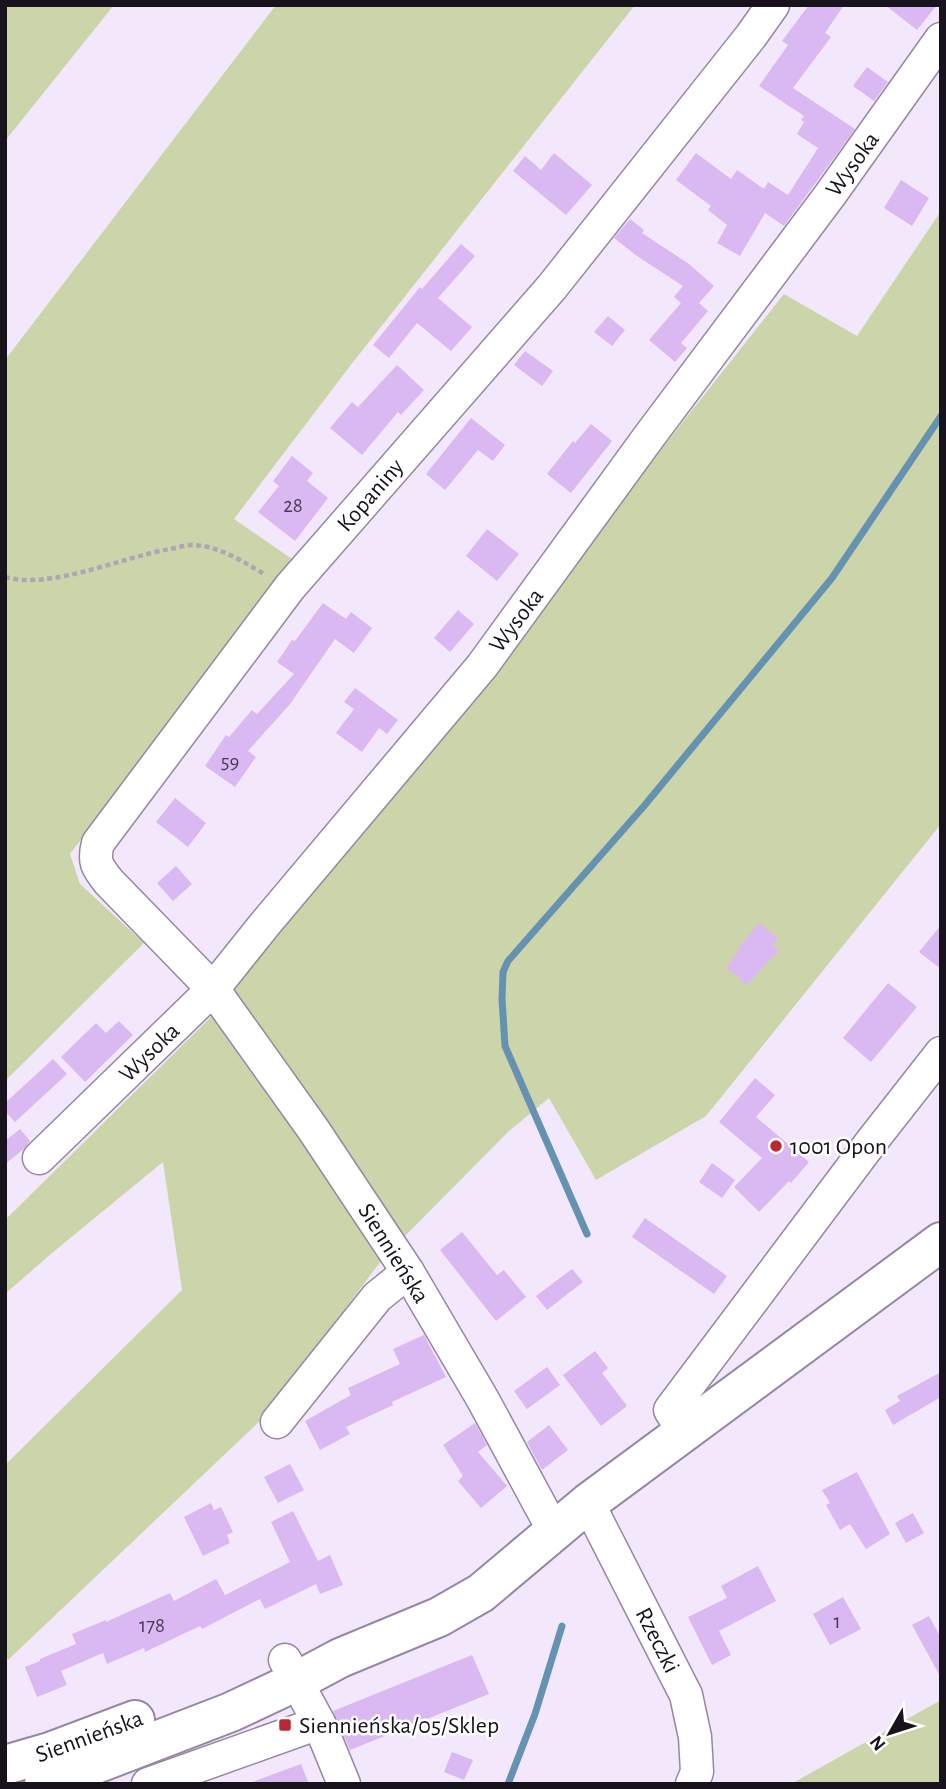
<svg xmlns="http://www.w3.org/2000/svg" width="946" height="1789" font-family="'Alegreya Sans',sans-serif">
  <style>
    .green { fill: #ccd5aa }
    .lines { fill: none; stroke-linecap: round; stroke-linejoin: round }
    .stream { stroke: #6692b2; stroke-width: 7 }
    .building { fill: #dab8f2 }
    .minor-casing { stroke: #9786a4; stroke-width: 35 }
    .major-casing { stroke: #9786a4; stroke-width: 42 }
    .path { stroke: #aea5b5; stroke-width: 4.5; stroke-dasharray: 5 3.5; stroke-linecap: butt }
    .minor { stroke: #fff; stroke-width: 32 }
    .major { stroke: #fff; stroke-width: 38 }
    .poi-dot { fill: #b92933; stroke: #fff; stroke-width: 2.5 }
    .labels { text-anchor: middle; stroke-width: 5; stroke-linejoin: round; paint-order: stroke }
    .number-label { font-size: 21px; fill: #483c52 }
    .street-label { font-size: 24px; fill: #18121d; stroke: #fff }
    .poi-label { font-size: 24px; fill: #18121d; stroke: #fff; text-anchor: start }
  </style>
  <rect width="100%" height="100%" fill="#f3e8fb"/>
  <g class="green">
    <path d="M5,5H114L5,141Z"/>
    <path d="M276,5H635L350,366L234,519L295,561L70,854L80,884L144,943L5,1081V360Z"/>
    <path d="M941,211V824L706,1116L596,1180L549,1098L508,1132L404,1237L237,1002L234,989L784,294L857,336Z"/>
    <path d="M215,1013L381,1261L262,1419L8,1660L5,1652V1465L182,1290L163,1162L52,1253L5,1294V1220Z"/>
    <path d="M941,1700V1784H791Z"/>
  </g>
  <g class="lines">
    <g class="stream">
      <path d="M587,1234L505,1046L502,999L503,972L508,961L644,806L832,578L941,416"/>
      <path d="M508,1784L535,1714L562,1626"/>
    </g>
  </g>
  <g class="building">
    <path d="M809,5H844L825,33L831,37L793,88L855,129L784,226L765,213L740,256L717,243L727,225L708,210L711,206L676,180L696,153L731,179L737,170L764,189L768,182L788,195L818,148L797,134L804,122L801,120L804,116L759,86L788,45L782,41Z"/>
    <path d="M885,5H937L917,30Z"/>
    <path d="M867,67L888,82L874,101L853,86Z"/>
    <path d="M554,153L592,185L566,215L513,171L525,156L541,170Z"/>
    <path d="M901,180L929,198L912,226L884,208Z"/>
    <path d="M630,219L644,230L642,233L689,264L714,286L699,303L708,311L681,343L687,348L675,362L649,340L681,303L674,297L683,286L637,256L614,238Z"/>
    <path d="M461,244L475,256L438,298L472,327L451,351L417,323L389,358L373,345L420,287L422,289Z"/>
    <path d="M608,316L625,330L612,346L594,332Z"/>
    <path d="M525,351L553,371L542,386L514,365Z"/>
    <path d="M397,365L424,390L401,415L398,412L362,455L330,428L352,402L358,407Z"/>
    <path d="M471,418L505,445L493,461L478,450L445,490L426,474Z"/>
    <path d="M591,424L612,441L571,493L547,474L573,441L575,443Z"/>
    <path d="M292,456L313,473L307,481L328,498L295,541L258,512L279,486L273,481Z"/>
    <path d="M487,529L519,554L497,581L466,556Z"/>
    <path d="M323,603L346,619L351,612L372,628L354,653L335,639L290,704L248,751L256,757L235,787L205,766L226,735L229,737L252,710L257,714L294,674L277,662L292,640L295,641Z"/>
    <path d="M458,610L474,624L450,652L434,638Z"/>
    <path d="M355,688L398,720L387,734L379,728L362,752L336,733L354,709L344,702Z"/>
    <path d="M175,798L206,823L188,847L156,822Z"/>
    <path d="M176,866L192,884L173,901L157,883Z"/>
    <path d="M759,923L778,938L772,945L779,950L747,985L726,967L739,951L737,950Z"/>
    <path d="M941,925V969L919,952Z"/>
    <path d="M888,983L917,1007L871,1062L843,1038Z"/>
    <path d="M119,1021L133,1035L85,1082L61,1057L96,1023L106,1033Z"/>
    <path d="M53,1059L67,1074L15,1122L5,1111V1103Z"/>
    <path d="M755,1078L775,1095L756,1117L809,1162L791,1183L789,1181L759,1212L734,1187L762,1158L719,1122Z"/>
    <path d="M20,1129L30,1141L24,1149L5,1164V1141Z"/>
    <path d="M712,1163L735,1180L722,1198L699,1182Z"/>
    <path d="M645,1218L727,1276L714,1294L632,1237Z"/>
    <path d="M462,1232L497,1275L504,1270L526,1297L496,1321L440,1250Z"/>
    <path d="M572,1269L583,1282L547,1310L536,1296Z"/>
    <path d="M424,1335L446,1377L392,1402L393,1405L346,1427L350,1434L320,1450L305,1421L351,1395L348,1388L400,1364L393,1349Z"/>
    <path d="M595,1351L608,1368L602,1373L627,1406L601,1426L563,1375Z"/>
    <path d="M547,1367L560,1385L527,1409L514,1391Z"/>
    <path d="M941,1372V1397L893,1425L885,1410L900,1401L897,1396Z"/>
    <path d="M475,1423L487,1445L478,1452L507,1486L481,1508L458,1481L463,1476L443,1445Z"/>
    <path d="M549,1425L568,1450L542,1470L527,1442Z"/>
    <path d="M290,1464L304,1490L278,1503L264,1477Z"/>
    <path d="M857,1472L890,1534L866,1549L850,1524L840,1530L826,1505L830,1503L822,1490Z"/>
    <path d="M211,1503L214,1510L221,1507L233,1532L227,1535L230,1543L203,1556L184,1517Z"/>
    <path d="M293,1511L318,1561L330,1555L343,1585L320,1594L316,1584L265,1609L260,1599L202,1629L200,1626L145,1652L144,1648L107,1664L103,1653L61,1671L67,1685L37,1697L25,1667L40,1661V1659L76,1644L72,1634L106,1620V1622L170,1593L174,1601L216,1579L225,1595L290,1562L271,1522Z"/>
    <path d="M913,1513L924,1533L906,1543L895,1523Z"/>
    <path d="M758,1566L776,1601L719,1631L731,1655L712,1665L688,1617L727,1598L721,1586Z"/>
    <path d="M843,1597L861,1629L830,1645L813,1614Z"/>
    <path d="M929,1616L941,1638V1678L912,1625Z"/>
    <path d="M472,1655L489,1694L350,1750L333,1711Z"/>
    <path d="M452,1752L473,1760L464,1780L444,1772Z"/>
    <path d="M301,1764L309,1784H253L252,1782Z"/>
  </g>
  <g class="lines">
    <g class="minor-casing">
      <g id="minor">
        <path d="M39,1158L213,989L265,924L482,666L648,438L830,195L941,39"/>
        <path d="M277,1422L377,1297L408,1272"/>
        <path d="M684,1432L670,1410L872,1141L941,1053"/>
        <path d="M588,1503L686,1695L695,1737L697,1772L692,1784"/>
        <path d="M554,1531L482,1398L408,1272L313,1129L213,989L109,882C97,867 93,862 98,843L290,587L552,287L751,36L773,5"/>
        <path d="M285,1660L319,1723L344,1784"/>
        <path d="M148,1784L319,1723"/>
      </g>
    </g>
    <g class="major-casing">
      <g id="major">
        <path d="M5,1765L50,1752L135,1720"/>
        <path d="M44,1784L231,1712L297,1681L340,1658L439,1617L481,1593L588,1503L941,1242"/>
      </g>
    </g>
    <path class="path" d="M5,577C51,590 122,557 170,549C177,548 184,545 191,545C219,545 243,562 266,575"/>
    <use href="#minor" class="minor"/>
    <use href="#major" class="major"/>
  </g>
  <g class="poi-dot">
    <circle cx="776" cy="1146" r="7"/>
    <rect x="278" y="1718" width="14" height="14" rx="3.5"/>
  </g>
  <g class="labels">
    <g class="number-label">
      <text x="293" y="512">28</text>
      <text x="230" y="768">59</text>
      <text x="837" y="1628">1</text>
      <text x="152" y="1632">178</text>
    </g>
    <g class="street-label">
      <text transform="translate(852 164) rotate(-54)" y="8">Wysoka</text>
      <text transform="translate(370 495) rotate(-49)" y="8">Kopaniny</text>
      <text transform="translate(516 620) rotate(-53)" y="8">Wysoka</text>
      <text transform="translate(149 1052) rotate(-44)" y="8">Wysoka</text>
      <text transform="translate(394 1253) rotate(58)" y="8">Siennieńska</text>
      <text transform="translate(658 1640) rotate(63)" y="8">Rzeczki</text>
      <text transform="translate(89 1736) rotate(-20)" y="8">Siennieńska</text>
    </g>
    <g class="poi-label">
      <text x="790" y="1154">1001 Opon</text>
      <text x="299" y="1733">Siennieńska/05/Sklep</text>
    </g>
  </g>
  <rect width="946" height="1789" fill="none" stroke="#18121d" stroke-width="14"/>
  <g transform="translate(890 1733) rotate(231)" stroke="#ffffff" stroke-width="5" paint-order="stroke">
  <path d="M0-5L12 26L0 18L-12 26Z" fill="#18121d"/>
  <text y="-10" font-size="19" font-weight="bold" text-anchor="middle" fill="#18121d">N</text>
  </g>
</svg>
